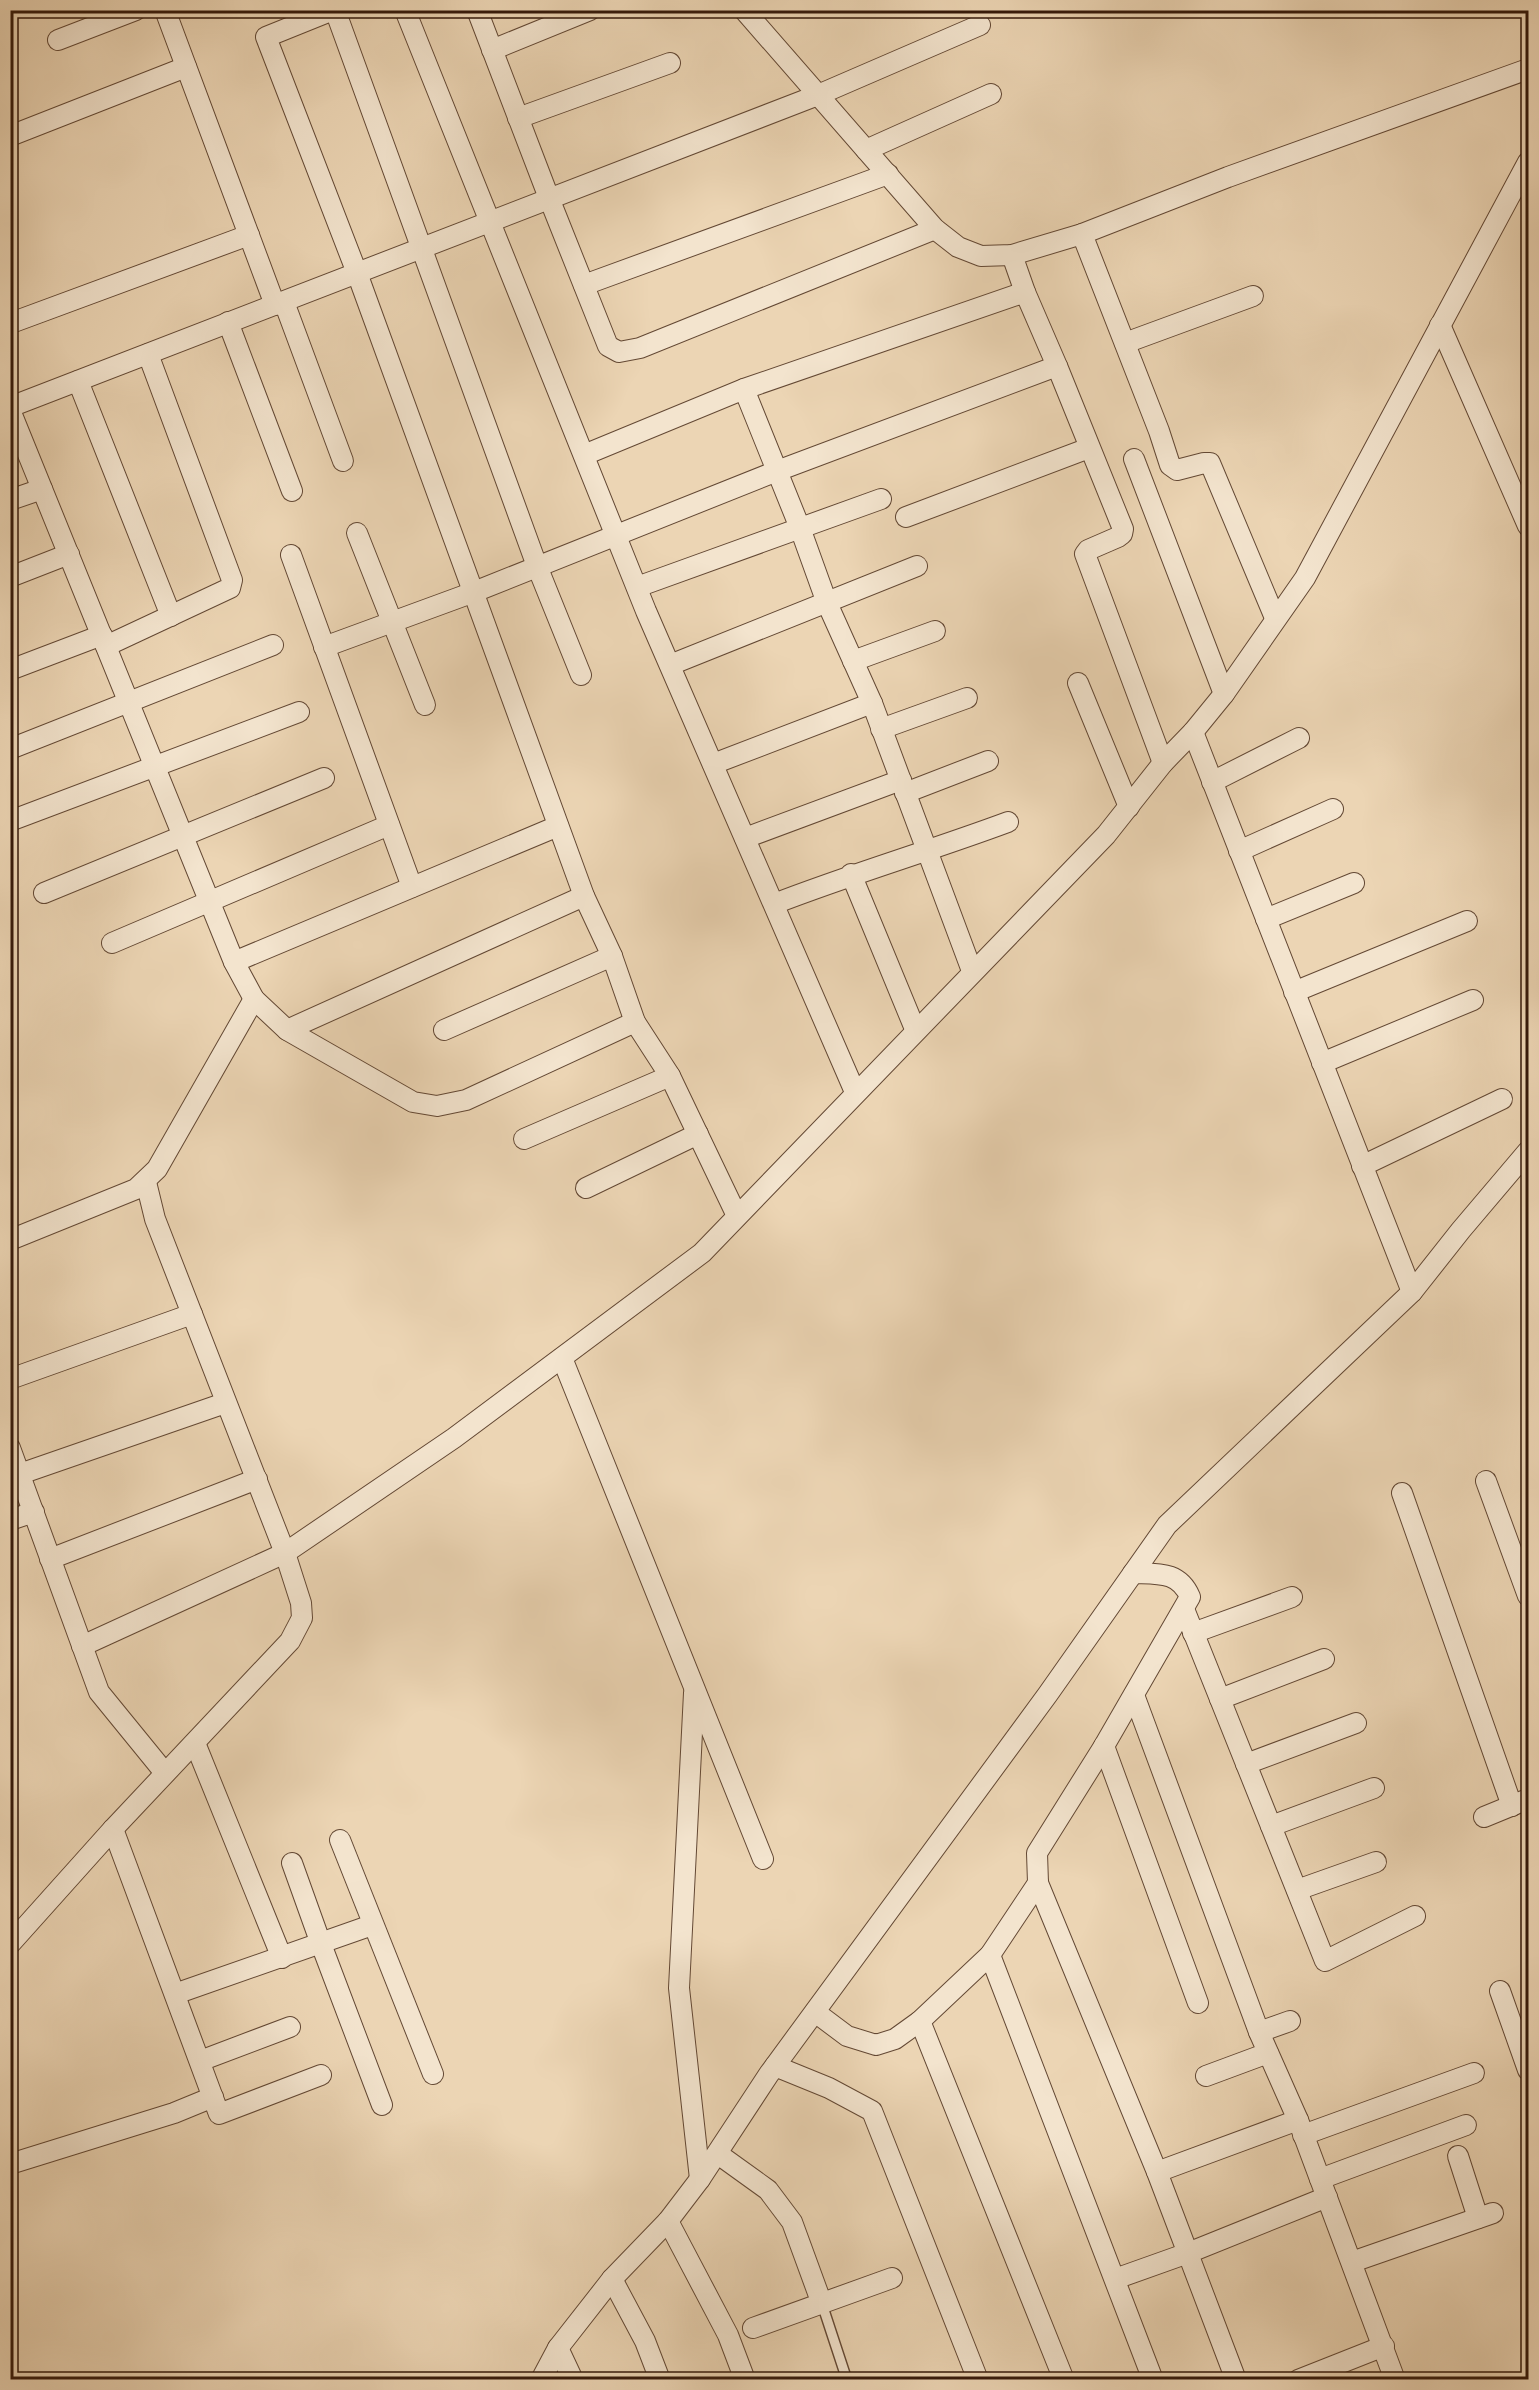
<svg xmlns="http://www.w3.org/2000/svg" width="1539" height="2390" font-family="Alegreya,serif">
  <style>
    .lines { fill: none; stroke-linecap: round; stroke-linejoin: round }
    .lane-casing { stroke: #634834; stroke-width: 12 }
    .street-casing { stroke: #634834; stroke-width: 22 }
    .lane { stroke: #f3e4ce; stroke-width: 9 }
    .street { stroke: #f3e4ce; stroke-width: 20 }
  </style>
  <rect width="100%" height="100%" fill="#ecd5b4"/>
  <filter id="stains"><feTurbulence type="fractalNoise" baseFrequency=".00333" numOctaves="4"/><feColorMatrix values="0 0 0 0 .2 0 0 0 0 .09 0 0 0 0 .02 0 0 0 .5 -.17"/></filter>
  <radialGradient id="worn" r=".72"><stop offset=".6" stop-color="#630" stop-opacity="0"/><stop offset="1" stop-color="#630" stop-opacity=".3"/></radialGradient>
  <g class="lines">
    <g class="lane-casing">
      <path id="lane" d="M822,2304L847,2380"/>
    </g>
    <g class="street-casing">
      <g id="street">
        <path d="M165,10L275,305"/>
        <path d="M333,10L266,37L357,273L584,896L612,956L635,1022L670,1076L737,1216"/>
        <path d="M335,10L537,566L581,675"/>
        <path d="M405,10L646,611L855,1092"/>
        <path d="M477,10L549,198L608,346L619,352L640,348L935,229"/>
        <path d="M744,10L935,229L958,247L981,256L1012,255L1082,234L1228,177L1528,69"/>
        <path d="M58,40L136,10"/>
        <path d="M492,50L590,10"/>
        <path d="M518,118L670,63"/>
        <path d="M10,136L186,67"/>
        <path d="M866,150L991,94"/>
        <path d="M1082,234L1159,431L1170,465L1177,470L1204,463H1210L1275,618"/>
        <path d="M1012,255L1025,292"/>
        <path d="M584,285L888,174"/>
        <path d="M284,302L343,461"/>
        <path d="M228,322L292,491"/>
        <path d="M11,323L249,235"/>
        <path d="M1440,325L1528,526"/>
        <path d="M1125,343L1253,296"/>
        <path d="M78,381L171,616"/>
        <path d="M744,389L800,528L827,603L872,703L972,971"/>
        <path d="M10,407L818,95L980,25"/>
        <path d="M10,410L234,962L254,999L287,1030L413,1102L437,1106L466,1100L635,1022"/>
        <path d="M584,455L744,389L1025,292L1057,366L1123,529L1122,534L1118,537L1088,550L1085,554L1163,763"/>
        <path d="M1134,459L1224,694"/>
        <path d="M10,500L42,489"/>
        <path d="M906,517L1089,448"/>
        <path d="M357,533L425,705"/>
        <path d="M291,555L412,887"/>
        <path d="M10,577L69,554"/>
        <path d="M637,587L881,499"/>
        <path d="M106,646L230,588L232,580L148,354"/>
        <path d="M324,647L474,592L777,471L1057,366"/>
        <path d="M853,661L935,631"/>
        <path d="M670,665L917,566"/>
        <path d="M10,670L102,635"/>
        <path d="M1078,683L1129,807"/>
        <path d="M881,729L967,698"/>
        <path d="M1193,732L1412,1292"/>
        <path d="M10,749L273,645"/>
        <path d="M713,764L872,703"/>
        <path d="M1212,782L1299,738"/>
        <path d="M905,793L988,761"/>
        <path d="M10,821L299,712"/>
        <path d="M745,838L901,780"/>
        <path d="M1239,851L1333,809"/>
        <path d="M851,874L915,1029"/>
        <path d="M44,893L324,778"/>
        <path d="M774,904C851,874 930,851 1008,822"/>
        <path d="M1266,919L1354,883"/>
        <path d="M112,943L389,825"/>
        <path d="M234,962L558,826"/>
        <path d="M1294,992L1467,921"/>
        <path d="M287,1030L584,896"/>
        <path d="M444,1030L612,956"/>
        <path d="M1322,1063L1473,1000"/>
        <path d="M524,1139L670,1076"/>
        <path d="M1362,1166L1502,1099"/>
        <path d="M586,1188L698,1134"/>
        <path d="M10,1240L136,1189L157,1169L254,999"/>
        <path d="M562,1358L763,1859"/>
        <path d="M10,1379L192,1314"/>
        <path d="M10,1448L99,1692L165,1773"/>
        <path d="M20,1474L225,1403"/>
        <path d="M1486,1481L1528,1596"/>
        <path d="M1402,1493L1512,1806"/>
        <path d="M10,1520L34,1512"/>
        <path d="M50,1559L257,1479"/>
        <path d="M1184,1609L1325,1961L1415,1916"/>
        <path d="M1193,1633L1292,1597"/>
        <path d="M82,1646L285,1553L454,1438L702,1253L1106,835L1163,763L1193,732L1224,694L1305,578L1528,162"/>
        <path d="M694,1693L679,1988L700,2179"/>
        <path d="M1134,1695L1259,2032L1298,2120L1395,2380"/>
        <path d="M1220,1699L1324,1659"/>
        <path d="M195,1743L282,1958"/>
        <path d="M1104,1746L1198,2003"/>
        <path d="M1246,1764L1356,1723"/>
        <path d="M1484,1817L1528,1799"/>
        <path d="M1271,1826L1374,1788"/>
        <path d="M113,1829L219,2114L321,2075"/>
        <path d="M340,1840L433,2074"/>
        <path d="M292,1863L321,1944L382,2105"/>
        <path d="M1038,1883L1157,2172L1236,2380"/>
        <path d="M1297,1890L1376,1862"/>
        <path d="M10,1944L113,1829L290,1641L302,1618L301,1603L285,1553L155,1219L146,1182"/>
        <path d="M990,1955L1153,2380"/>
        <path d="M1500,1991L1528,2070"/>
        <path d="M175,1994L372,1925"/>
        <path d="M815,2012L847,2036L876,2045L895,2039L920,2021L990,1955L1038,1883L1037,1853L1104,1746L1190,1597C1179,1571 1158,1574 1133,1573"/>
        <path d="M920,2021L1064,2380"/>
        <path d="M1259,2032L1290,2021"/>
        <path d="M200,2061L290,2027"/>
        <path d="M775,2066L829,2088L872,2111L978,2380"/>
        <path d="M1206,2076L1268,2053"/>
        <path d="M1303,2135L1474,2073"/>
        <path d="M718,2154L768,2190L792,2222L822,2304"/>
        <path d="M1458,2156L1478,2218"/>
        <path d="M10,2164L174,2113L213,2097"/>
        <path d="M1157,2172L1298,2120"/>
        <path d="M1320,2179L1466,2125"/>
        <path d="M668,2221L728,2335L745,2380"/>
        <path d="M1352,2262L1493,2213"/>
        <path d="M612,2279L645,2341L660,2380"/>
        <path d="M1115,2279L1188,2253L1327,2197"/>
        <path d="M753,2328L892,2278"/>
        <path d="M558,2348L573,2380"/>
        <path d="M541,2380L558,2348L612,2279L668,2221L700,2179L769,2074L1048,1694L1167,1525L1412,1292L1461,1230L1528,1151"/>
        <path d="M1298,2380L1384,2346"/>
      </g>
    </g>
    <use href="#lane" class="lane"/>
    <use href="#street" class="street"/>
  </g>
  <rect width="1539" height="2390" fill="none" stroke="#ecd5b4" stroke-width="36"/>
  <rect x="12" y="12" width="1515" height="2366" fill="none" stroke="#35190a" stroke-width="3"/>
  <rect x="18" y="18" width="1503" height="2354" fill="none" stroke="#35190a" stroke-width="1.5"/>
  <rect width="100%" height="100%" filter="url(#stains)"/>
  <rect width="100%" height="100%" fill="url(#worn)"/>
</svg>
